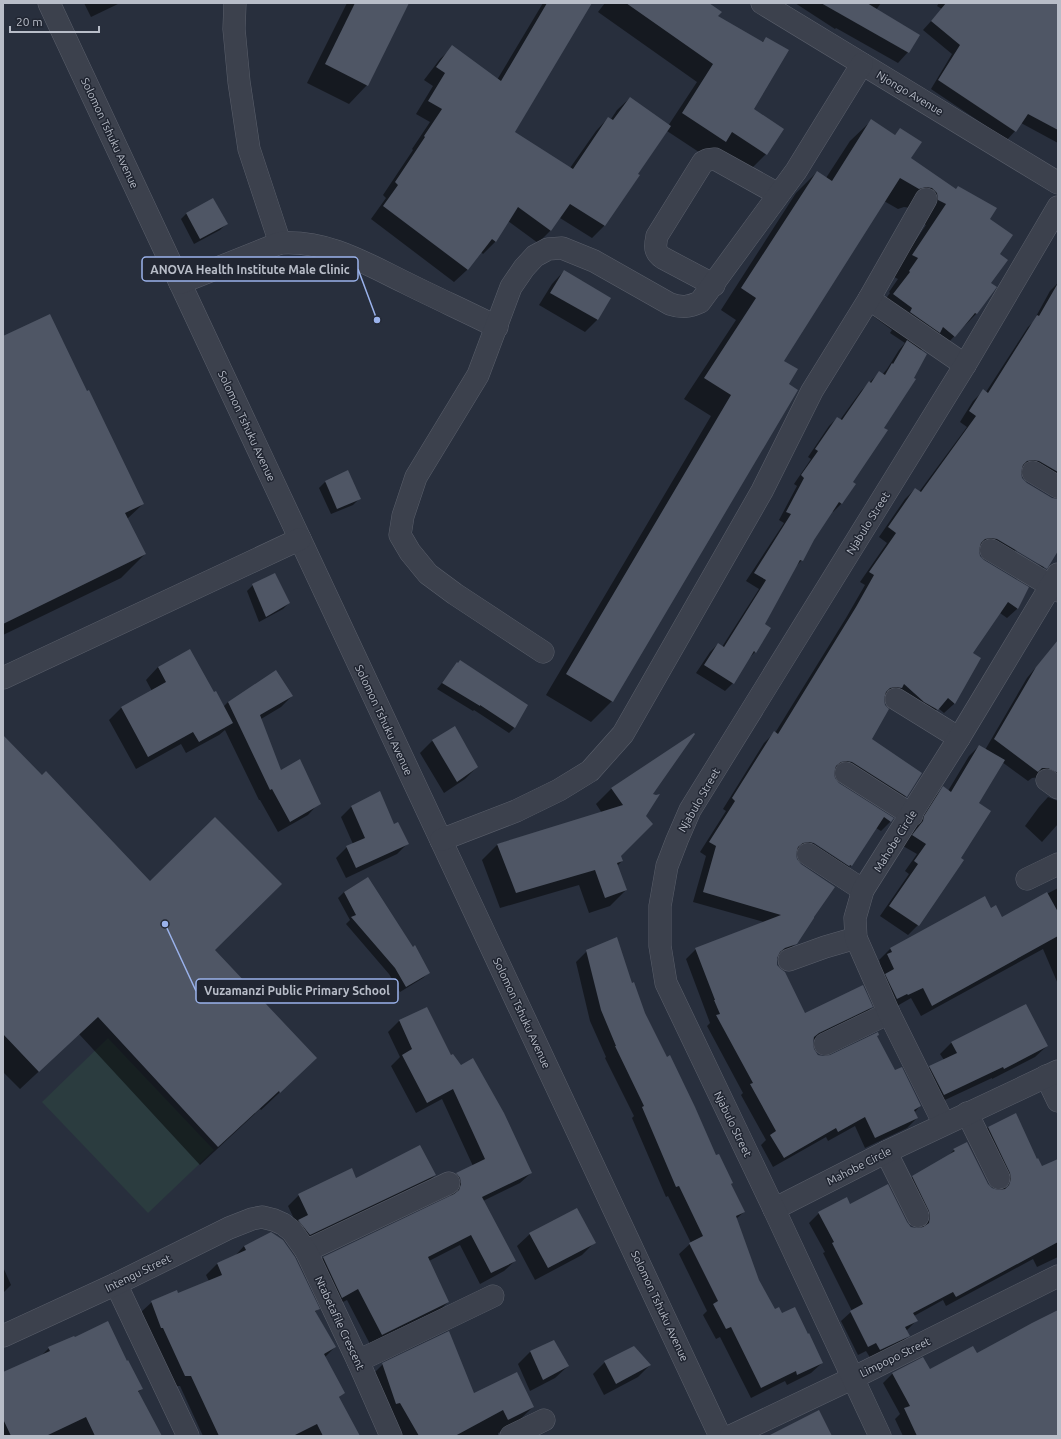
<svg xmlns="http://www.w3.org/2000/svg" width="1061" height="1439" font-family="Ubuntu,sans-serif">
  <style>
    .green { fill: #2b3c3f }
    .shadow { fill: #0007 }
    .building { fill: #4f5665 }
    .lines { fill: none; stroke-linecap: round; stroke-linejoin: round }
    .minor-casing { stroke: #5a5f6b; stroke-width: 23 }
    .minor { stroke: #3c414d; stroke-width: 22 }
    .labels { text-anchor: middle; stroke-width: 3; stroke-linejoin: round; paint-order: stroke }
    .street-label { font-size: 11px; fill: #b8bdc8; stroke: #212632 }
    .leader { fill: none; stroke: #9ab2eb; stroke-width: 1.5 }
    .callout-dot { fill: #9ab2eb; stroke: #212632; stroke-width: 1.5 }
    .callout { fill: #212632; stroke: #9ab2eb; stroke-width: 1.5 }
    .callout-label { font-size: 12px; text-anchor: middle; font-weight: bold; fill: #b8bdc8 }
  </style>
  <rect width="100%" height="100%" fill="#282f3d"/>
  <path class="green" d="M108,1038L214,1150L148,1213L42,1102Z"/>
  <g class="shadow">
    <path d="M84,3H120L91,17Z"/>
    <path d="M347,3H408L367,85L349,104L307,83Z"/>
    <path d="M543,3H591L514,133L570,168L596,131L608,118L611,119L617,110L630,98L668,126L697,82L598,12L605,3H707L717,17L762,42L767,38L753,110L766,154L749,171L708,158L667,131L637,174L639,176L604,226L592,238L560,218L550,231L538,243L508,221L496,241L483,254L481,252L467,270L454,282L371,219L386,198L383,195L413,150L412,149L430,122L416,114L433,86L424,80L440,59L453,47L497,80Z"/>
    <path d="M795,3H881L876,10L908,52L898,63L836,28L835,29Z"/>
    <path d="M939,3H1058V143L1021,123L1015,131L1007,140L931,89L952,54L923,30L942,9L937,6Z"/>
    <path d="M871,121L894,136L900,129L909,158L989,219L998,254L990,283L992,292L976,314L934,357L923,348L920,351L882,428L851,482L855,485L841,504L833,512L832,511L813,539L802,560L794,568L764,625L755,652L748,659L733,683L725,691L696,673L710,652L718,644L722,647L759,589L746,581L784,523L779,520L797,486L794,484L811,459L808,457L829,426L837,418L840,420L861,391L879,373L882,375L887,369L899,350L905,343L890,333L892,330L873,316L890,293L889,292L898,279L892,276L926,225L918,221L911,208L904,207L898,209L884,201L783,361L787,384L796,390L612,701L591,722L546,695L711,416L684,399L736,320L721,310L796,193L817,172L826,178L850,141Z"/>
    <path d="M187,213L226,224L220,230L194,244L181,219Z"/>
    <path d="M564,271L609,299L597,320L585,332L539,305L552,284Z"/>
    <path d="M1058,283V490L1023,469L1020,470L1021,478L1026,484L1051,499L1058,500V550L1053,558L1043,568L1020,546L1005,560L987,549L978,548L979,557L984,562L1027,588L1017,609L1007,618L1000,613L971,653L980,658L954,704L944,713L938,708L927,719L891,698L883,697L871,739L906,796L896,806L836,770L833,771L834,779L838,784L891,821L881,831L876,828L850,867V865L811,840L810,841L850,867L842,875L799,851L795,852L796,943L786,953L776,957V964L805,1015L872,1007L862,1017L812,1041L813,1050L818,1055L824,1057L830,1056L876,1037L894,1071L920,1106L914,1113L917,1118L907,1128L865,1148L855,1126L828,1141L826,1137L773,1167L761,1145L766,1140L741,1095L743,1093L707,1026L710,1023L686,959L696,949L764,922L693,902L706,856L700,852L726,811L723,809L764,743L774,733H775L846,618L865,585L860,582L887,543L879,537L905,499L915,489L919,492L967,427L960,422L973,401L983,391L986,392L1028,327L1033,322L1050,291Z"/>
    <path d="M3,337L143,504L127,519L145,554L121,578L3,635Z"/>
    <path d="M325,482L359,499L353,505L331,514L319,488Z"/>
    <path d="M253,585L289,603L283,609L259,622L247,591Z"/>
    <path d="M1058,641V790L1039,777L1032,778L1028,781L1002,762L977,803L918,925L908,935L880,916L909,874L905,871L917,854L903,846L913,832L915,827L934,797L943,788L948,791L969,756L979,746L985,750L1027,678Z"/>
    <path d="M457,664L514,728L509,733L474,710L473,711L437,689Z"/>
    <path d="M158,667L214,694L223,707L228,702L292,696L281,707L261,719L280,771L319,803L308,815L278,832L260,800H259L225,730L219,735L186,753L181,744L136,769L109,720L121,708L152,691L146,680Z"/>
    <path d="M3,736L214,950L297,1076L261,1110L260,1109L200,1165L79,1034L20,1089L3,1072Z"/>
    <path d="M432,741L477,767L465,779L444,793L420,753Z"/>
    <path d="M612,788L652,794L620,856L622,861L617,866L626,890L610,906L589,913L579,885L500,908L482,860L498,844L602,813L596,804Z"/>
    <path d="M379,792L394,825L407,844L397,854L346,878L336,858L347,847L353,844L341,817L351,807Z"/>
    <path d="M1048,797L1058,801V824L1042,842L1025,826L1039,807Z"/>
    <path d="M367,878L429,972L423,978L400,992L389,974L346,924L350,920L338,898L344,892Z"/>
    <path d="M1058,888V984L1043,949L921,1016L911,998L897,1006L876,966L880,962L879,960L890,949L976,902L1002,918Z"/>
    <path d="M587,951L631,984L644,1013L716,1157L732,1183L730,1185L744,1212L736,1219L758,1280L774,1310L822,1363L811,1373L787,1385L785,1381L751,1398L720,1337L716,1339L703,1315L707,1311L679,1254L691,1243L668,1196L666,1197L632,1118L634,1116L605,1058L606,1057L590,1021L576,962Z"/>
    <path d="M426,1008L451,1056L531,1173L520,1183L483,1201L515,1261L504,1271L480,1284L460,1245L429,1261L448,1302L437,1313L371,1346L347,1300L331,1308L312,1269L323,1258L451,1197L450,1189L446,1185L457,1174L473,1166L442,1099L416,1113L391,1066L400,1057L388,1032L399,1021Z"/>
    <path d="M952,1042L1047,1046L1035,1057L992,1079V1078L932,1106L918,1078L930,1067L944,1060L940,1054Z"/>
    <path d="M988,1127L1037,1160L1042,1167L1058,1160V1257L1037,1267L1033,1259L946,1306L943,1300L914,1316L916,1321L906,1331L909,1335L899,1345L871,1359L866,1351L858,1355L841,1321L852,1311L823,1253L825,1252L809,1223L819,1213L850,1206L906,1222L911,1227L921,1229L920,1221L903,1186L912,1177L947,1157L954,1150L991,1189L998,1191L1002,1189L1001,1183L979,1137Z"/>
    <path d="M435,1175L424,1186L299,1246L296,1223L288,1206L299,1195L355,1179Z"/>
    <path d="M530,1234L594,1243L582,1255L535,1280L517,1246Z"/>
    <path d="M244,1246L318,1309L315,1312L335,1347L325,1357L344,1393L338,1398L359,1436H203L180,1386H174L141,1312L152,1302L178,1294L209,1281L206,1275L217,1264L235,1256Z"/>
    <path d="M3,1267L11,1285L3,1293Z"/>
    <path d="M1058,1312V1436H903L895,1419L900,1414L883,1383L893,1373L929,1370L976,1354Z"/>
    <path d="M553,1342L568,1366L555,1378L530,1391L518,1364L530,1352Z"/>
    <path d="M49,1348L127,1362L142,1389L137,1393L160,1436H3V1373L41,1356Z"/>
    <path d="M605,1362L650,1365L638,1377L604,1395L593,1374Z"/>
    <path d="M383,1364L474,1394L533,1407L513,1426L498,1433V1436H402L389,1414L372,1375Z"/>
  </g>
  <g class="building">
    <path d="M355,3H409L368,86L325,64Z"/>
    <path d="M547,3H592L515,132L573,169L608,117L613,120L630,97L671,126L638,174L640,175L605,226L570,204L551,231L518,207L496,242L492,239L468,270L383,206L398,185L395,182L425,137L424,136L442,109L428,101L445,73L436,67L452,45L501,81Z"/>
    <path d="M626,3H709L722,12L718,16L763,42L766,37L789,50L754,109L784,129L767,155L732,132L726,142L682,113L713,64Z"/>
    <path d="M821,3H867L920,35L909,53Z"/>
    <path d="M946,3H1058V130L1028,114L1016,132L938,80L960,45L931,21Z"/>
    <path d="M871,119L895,135L900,128L922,142L911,158L956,189L958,186L997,208L990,219L1013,235L1000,254L1008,260L991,283L997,287L977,314L975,313L955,337L943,327L940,333L910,312L912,308L893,294L910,272L909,271L918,258L912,255L946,204L938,200L937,193L932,188L926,187L919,189L900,178L784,361L798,369L789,384L798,390L613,702L566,674L731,395L704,378L756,298L741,288L817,171L832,181Z"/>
    <path d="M213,198L228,224L200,239L186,213Z"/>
    <path d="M564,270L611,298L598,320L550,293Z"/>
    <path d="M1058,283V472L1039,461L1033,460L1027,461L1023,465L1021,472L1022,478L1027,483L1052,498L1058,499V551L1047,569L997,539L991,538L985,539L981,543L979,550L980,556L984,560L1029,587L1018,609L1008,602L973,653L981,658L955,704L948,698L938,710L924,702L904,684L902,688L896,687L890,688L886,692L884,699L885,705L889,709L872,739L922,773L907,797L852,762L847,761L841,762L836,766L834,773L835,778L839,783L894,818L891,822L884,817L852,866L850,865L849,866L814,843L809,842L803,843L798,847L796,854L797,859L801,864L835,887L814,917V918L797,944L785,948L780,952L777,958V965L781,969L785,972L805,1013L863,985L873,1007L819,1033L814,1037L813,1043L814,1049L818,1055L824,1056L830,1055L878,1032L879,1035L877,1036L895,1070L902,1067L921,1106L914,1110L918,1118L875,1138L865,1117L838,1132L836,1128L784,1158L770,1135L776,1131L750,1084L753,1083L716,1015L720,1014L714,1000H715L695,948L781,915L703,892L716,846L709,842L735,801L732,798L774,731L778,734L856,607L874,575L869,572L896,533L888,527L915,488L921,492L976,416L969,411L983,389L988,393L1037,315L1039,316Z"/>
    <path d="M50,314L87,391L89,390L144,504L125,513L146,554L3,624V336Z"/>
    <path d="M907,340L927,354L914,378L916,379L884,428L888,430L853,482L856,484L842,504L839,502L814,540L803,561L800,560L794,571L765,624L771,628L756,653L754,651L734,684L704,665L718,643L724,647L766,580L754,573L791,514L786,512L804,478L801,475L818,451L815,449L837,417L842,420L869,381L871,383L879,371L885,375L892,363L893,364Z"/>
    <path d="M348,470L361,499L337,509L325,481Z"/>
    <path d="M275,573L290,603L266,617L252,584Z"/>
    <path d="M1058,640V773L1048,768H1042L1038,772L994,739L1036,667Z"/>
    <path d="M190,649L214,692L216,691L233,723L199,742L193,732L148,757L121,707L166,682L158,667Z"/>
    <path d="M460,660L528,705L515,728L480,705V706L442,683L457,662L458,663Z"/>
    <path d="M276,670L293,696L260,715L281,770L300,759L321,804L290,822L272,789L270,790L228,702Z"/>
    <path d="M455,726L478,767L457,782L432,740Z"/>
    <path d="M694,733L695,734L653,794L656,795L660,794L646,816L653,824L621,856L623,861L617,863L627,890L605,898L595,870L516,893L497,844L623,805L611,788Z"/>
    <path d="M3,735L42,775L46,771L150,881L215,817L282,884L215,950L317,1058L280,1093L279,1091L218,1147L98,1017L39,1072L3,1034Z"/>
    <path d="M979,745L1005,760L979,803L991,811L961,858L964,860L919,926L889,906L918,864L914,861L926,844L912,835L923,821L924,816L943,786L951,792Z"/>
    <path d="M380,791L394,824L398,822L409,844L356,868L346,846L365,838L351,806Z"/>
    <path d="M368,877L413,947L415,945L430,973L406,987L395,968L351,917L356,915L344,892Z"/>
    <path d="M1047,892L1058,912V936L932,1006L923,988L908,995L907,994L897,999L885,974L894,969L887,954L892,952L890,948L985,896L991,908L996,905L1002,917Z"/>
    <path d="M617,937L632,983L634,982L645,1013L667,1057L670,1055L695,1107L716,1155L719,1154L733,1183L731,1184L745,1212L736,1216L759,1280L775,1309L779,1307L782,1313L795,1307L808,1334L809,1333L823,1363L797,1375L796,1371L761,1388L731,1327L726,1329L713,1304L718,1301L689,1243L703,1236L679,1186L676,1187L642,1107L644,1106L615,1046H616L601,1010L586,950Z"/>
    <path d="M1026,1004L1048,1046L1004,1069L1003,1067L944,1095L929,1066L957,1053L951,1042Z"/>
    <path d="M427,1007L451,1055L453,1054L461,1065L473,1058L504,1113L532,1173L482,1197L516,1261L491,1273L471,1235L428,1257L449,1302L382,1335L358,1289L342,1298L323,1257L454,1194L459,1190L461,1184L460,1178L456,1173L485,1159L453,1089L427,1103L402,1055L412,1049L399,1020Z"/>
    <path d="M1016,1113L1037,1159L1038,1158L1042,1166L1058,1159V1242L956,1297L953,1292L913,1313L918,1321L905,1327L910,1336L880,1350L876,1343L868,1347L850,1311L863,1304L832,1243L834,1242L818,1212L847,1197L850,1204L888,1184L907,1222L911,1227L918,1228L923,1227L929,1223L930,1216L929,1211L912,1176L955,1151L953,1149L967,1142L988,1184L992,1188L998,1190L1005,1189L1009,1185L1011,1179L1010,1173L988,1127Z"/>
    <path d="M420,1145L436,1175L310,1235L298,1220L308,1215L298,1194L352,1168L356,1178Z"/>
    <path d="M577,1208L596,1243L548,1268L529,1233Z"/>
    <path d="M271,1232L283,1240L295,1257L320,1309L315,1311L336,1347L324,1354L345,1393L339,1397L360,1436H323L317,1424L293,1436H219L191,1376H185L163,1328H161L151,1301L177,1290L178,1293L222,1275L217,1263L246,1250L244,1246Z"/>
    <path d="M1058,1310V1436H917L904,1408L910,1406L892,1373L923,1357L930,1369L973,1346L977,1353L1032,1323Z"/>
    <path d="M108,1321L127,1361L128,1360L143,1389L138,1391L162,1436H95L86,1417L46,1436H11L3,1419V1372L50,1351L48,1347L74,1336L75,1337Z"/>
    <path d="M449,1331L474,1393L517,1372L534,1407L508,1420L503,1410L455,1436H419L400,1403L396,1404L382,1363Z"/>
    <path d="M554,1340L569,1366L543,1380L530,1351Z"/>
    <path d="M634,1346L651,1365L616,1384L604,1361Z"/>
    <path d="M819,1410L832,1436H768Z"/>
  </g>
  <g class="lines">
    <g class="minor-casing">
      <g id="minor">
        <path d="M49,3L720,1436"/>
        <path d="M235,3L234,29L239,82L249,149L280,243"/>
        <path d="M762,3L1058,183"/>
        <path d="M180,283L280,243C328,240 365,263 406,283C436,298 467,312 497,327"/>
        <path d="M714,285L663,258C654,252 655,246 657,236L703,162L707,160L715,159L778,194"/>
        <path d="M869,299L965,365"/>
        <path d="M1033,472L1058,487"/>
        <path d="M991,550L1051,586L1058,591"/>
        <path d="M543,652L455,594L428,574L410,552L400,535L403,516L416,477L478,375L511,287L524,268L535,256L548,249L562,248L594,261L670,304C682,308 689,307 700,302L796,171L862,64"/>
        <path d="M3,678L300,539"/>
        <path d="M896,699L959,738"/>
        <path d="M846,773L912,815"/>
        <path d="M1047,780L1058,788"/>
        <path d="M441,840L516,811L559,790L590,771L623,734L762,491L812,391L869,299L926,199"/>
        <path d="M808,854L863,890"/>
        <path d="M1027,879L1058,864"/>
        <path d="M789,960L825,947L856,938"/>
        <path d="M825,1044L889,1013"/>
        <path d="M1046,1076L1058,1101"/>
        <path d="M967,1113L999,1178"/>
        <path d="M944,1124L889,1013L856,938L855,918L863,890L959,738L1058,574"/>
        <path d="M886,1152L918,1216"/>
        <path d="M774,1209L886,1152L1058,1071"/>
        <path d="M306,1251L449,1183"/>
        <path d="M116,1284L188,1436"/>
        <path d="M3,1336L116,1284L229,1228L252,1219L262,1217L274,1220L283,1224L292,1231L306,1251L358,1361L391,1436"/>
        <path d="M358,1361L493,1296"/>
        <path d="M511,1436L544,1420"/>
        <path d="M731,1436L853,1378L1058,1276"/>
        <path d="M880,1436L774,1209L666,983L660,946V906L667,866L677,840L690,810L965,365L1058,207"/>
      </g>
    </g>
    <use href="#minor" class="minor"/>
  </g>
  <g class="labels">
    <g class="street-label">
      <text transform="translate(910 93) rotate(31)" y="4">Njongo Avenue</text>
      <text transform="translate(110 133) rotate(65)" y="4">Solomon Tshuku Avenue</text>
      <text transform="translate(247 426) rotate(65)" y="4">Solomon Tshuku Avenue</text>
      <text transform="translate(868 523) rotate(-58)" y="4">Njabulo Street</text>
      <text transform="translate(384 720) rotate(65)" y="4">Solomon Tshuku Avenue</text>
      <text transform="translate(699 800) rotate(-60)" y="4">Njabulo Street</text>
      <text transform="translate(895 841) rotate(-58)" y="4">Mahobe Circle</text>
      <text transform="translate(522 1013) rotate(65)" y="4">Solomon Tshuku Avenue</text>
      <text transform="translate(733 1124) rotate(64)" y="4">Njabulo Street</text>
      <text transform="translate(859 1166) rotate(-27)" y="4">Mahobe Circle</text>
      <text transform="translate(138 1273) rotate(-26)" y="4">Intengu Street</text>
      <text transform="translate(660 1306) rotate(65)" y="4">Solomon Tshuku Avenue</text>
      <text transform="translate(340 1323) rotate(65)" y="4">Ntabetafile Crescent</text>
      <text transform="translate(895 1357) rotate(-26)" y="4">Limpopo Street</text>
    </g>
  </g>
  <path class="leader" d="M377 320L358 269M165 924L196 991"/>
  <g class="callout-dot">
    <circle cx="377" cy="320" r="4"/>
    <circle cx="165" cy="924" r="4"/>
  </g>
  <g class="callout">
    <rect x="142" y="257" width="216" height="24" rx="4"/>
    <rect x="196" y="979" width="202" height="24" rx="4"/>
  </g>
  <g class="callout-label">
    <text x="250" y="274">ANOVA Health Institute Male Clinic</text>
    <text x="297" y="995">Vuzamanzi Public Primary School</text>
  </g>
  <rect width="1061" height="1439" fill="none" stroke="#b8bdc8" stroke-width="8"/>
  <path d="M10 26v6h89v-6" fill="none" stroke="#b8bdc8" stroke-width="2"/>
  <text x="16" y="26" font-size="12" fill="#b8bdc8" stroke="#212632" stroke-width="3" paint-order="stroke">20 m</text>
</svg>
